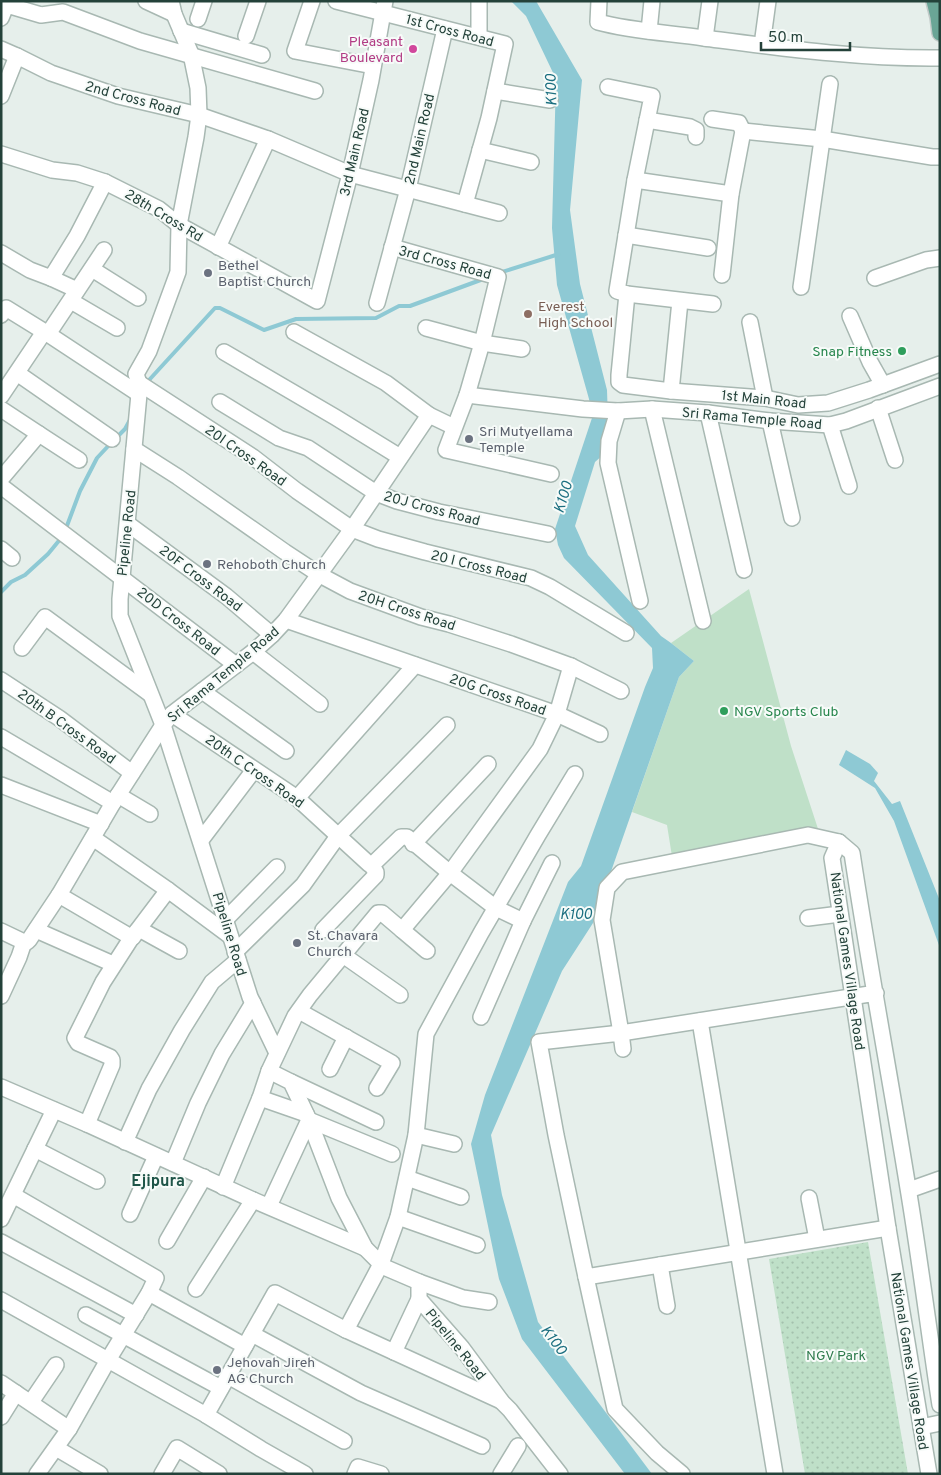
<svg xmlns="http://www.w3.org/2000/svg" width="941" height="1475" font-family="Overpass,sans-serif">
  <style>
    .grass { fill: url(#grass-dots) }
    .pitch { fill: #bfe0c8 }
    .water { fill: #8ec9d4 }
    .lines { fill: none; stroke-linecap: round; stroke-linejoin: round }
    .stream { stroke: #8ec9d4; stroke-width: 4 }
    .minor-casing { stroke: #a8b8b2; stroke-width: 18 }
    .major-casing { stroke: #c2cac8; stroke-width: 18 }
    .minor { stroke: #fff; stroke-width: 15 }
    .major { stroke: #6aa596; stroke-width: 15 }
    .hotel-dot { fill: #d1479c; stroke: #f7fbf9; stroke-width: 2 }
    .worship-dot { fill: #6b7280; stroke: #f7fbf9; stroke-width: 2 }
    .education-dot { fill: #8d6e63; stroke: #f7fbf9; stroke-width: 2 }
    .leisure-dot { fill: #2e9e5b; stroke: #f7fbf9; stroke-width: 2 }
    .labels { text-anchor: middle; stroke-width: 4; stroke-linejoin: round; paint-order: stroke }
    .street-label { font-size: 14px; fill: #24423a; stroke: #f7fbf9 }
    .hotel-label { font-size: 14px; fill: #b23c85; stroke: #f7fbf9; text-anchor: end }
    .worship-label { font-size: 14px; fill: #5b616d; stroke: #f7fbf9; text-anchor: start }
    .education-label { font-size: 14px; fill: #785e54; stroke: #f7fbf9; text-anchor: start }
    .leisure-label { font-size: 14px; fill: #27864d; stroke: #f7fbf9; text-anchor: end }
    .park-label { font-size: 14px; fill: #2d7a4b; stroke: #f7fbf9 }
    .water-label { font-size: 15px; font-style: italic; fill: #1c6f80; stroke: #f7fbf9 }
    .quarter-label { font-size: 16px; font-weight: bold; fill: #1f5548; stroke: #f7fbf9 }
  </style>
  <defs>
    <pattern id="grass-dots" width="8" height="8" patternUnits="userSpaceOnUse" patternTransform="scale(1.25)"><rect width="8" height="8" fill="#bfe0c8"/><path d="M2 2h.1M6 6h.1" fill="none" stroke="#a4c1ad" stroke-width="1.8" stroke-linecap="round"/></pattern>
  </defs>
  <rect width="100%" height="100%" fill="#e6efeb"/>
  <path class="grass" d="M868,1242L908,1474H805L769,1259Z"/>
  <path class="pitch" d="M749,589L791,746L821,838L674,869L667,825L632,812L679,677L694,661L671,643Z"/>
  <g class="water">
    <path d="M511,1H536L582,80L570,210L580,284L607,390L608,420L604,454L595,462L575,526L588,555L661,636L671,643L694,661L679,677L593,923L562,971L491,1135L502,1195L538,1322L652,1474H625L522,1339L499,1279L471,1144L485,1095L568,882L581,866L645,687L653,668L652,648L564,558L558,545L555,529L592,418L589,399L557,285L552,228L556,79L526,16Z"/>
    <path d="M846,750L870,764L878,773L874,781L892,804L900,801L940,901V948L894,821L875,788L839,765Z"/>
  </g>
  <g class="lines">
    <g class="stream">
      <path d="M499,273L559,254"/>
      <path d="M147,385L150,379L215,308H220L264,330L296,319L376,318L399,306H410L486,278"/>
      <path d="M116,438L125,429L131,418"/>
      <path d="M65,531L80,491L97,458L111,443"/>
      <path d="M1,592L11,582L25,575L48,554L62,537"/>
    </g>
    <g class="minor-casing">
      <g id="minor">
        <path d="M146,1L174,14"/>
        <path d="M171,1L174,14L191,54L198,88L199,115L196,137L179,225L178,272L149,351L136,374L139,383V394L120,599V616L163,725L250,997L277,1053"/>
        <path d="M312,1L295,51L373,66"/>
        <path d="M336,1L505,44L489,118L465,204"/>
        <path d="M479,1V37"/>
        <path d="M599,1L598,22C631,31 670,33 704,38C782,48 861,59 940,58"/>
        <path d="M7,5L41,15L63,12L140,41L315,91"/>
        <path d="M1,18L8,1"/>
        <path d="M198,19L204,1"/>
        <path d="M181,31L262,55"/>
        <path d="M649,31L652,1"/>
        <path d="M246,36L258,1"/>
        <path d="M705,38L710,1"/>
        <path d="M762,45L768,1"/>
        <path d="M1,49L17,56L51,73L118,96L199,115L268,139L350,174L499,213"/>
        <path d="M608,87L652,96L635,180L617,291L627,294L713,304"/>
        <path d="M495,91L550,100"/>
        <path d="M1,96L17,56"/>
        <path d="M712,119L739,123L743,131L731,194L722,275"/>
        <path d="M647,120L690,127L696,130V137"/>
        <path d="M743,131L822,139L932,157H940"/>
        <path d="M480,150L531,162"/>
        <path d="M1,154L52,170L77,173L105,182L159,209L179,225L317,301L350,174L371,80L385,1"/>
        <path d="M635,180L731,194"/>
        <path d="M626,235L708,248"/>
        <path d="M218,247L268,139"/>
        <path d="M392,247L498,277L482,343L467,395L446,450L551,474"/>
        <path d="M1,253L30,270L51,278L77,236L105,182"/>
        <path d="M92,269L138,298"/>
        <path d="M51,278L77,290"/>
        <path d="M875,278L926,260L940,258"/>
        <path d="M801,287L830,84"/>
        <path d="M627,294L619,375V382L623,385L671,391L765,398L798,405L828,403L869,390L940,364"/>
        <path d="M71,301L117,328"/>
        <path d="M377,303L408,189L445,29"/>
        <path d="M1,315L6,308L48,334L139,394"/>
        <path d="M850,316L870,362L883,385"/>
        <path d="M750,322L765,398"/>
        <path d="M426,328L482,343L522,349"/>
        <path d="M294,332L386,383L429,415L454,427"/>
        <path d="M48,334L104,250"/>
        <path d="M224,352L335,417L400,457"/>
        <path d="M17,373L112,439"/>
        <path d="M139,383L253,457L297,491L352,529L378,539L425,552L531,578L550,587L626,633"/>
        <path d="M671,391L680,301"/>
        <path d="M467,395L583,409L618,411L652,409L708,413L770,421L830,425L846,421L940,386"/>
        <path d="M1,396L44,332"/>
        <path d="M220,402L279,438L308,448L376,493L397,501L439,512L548,534"/>
        <path d="M878,408L895,460"/>
        <path d="M1,409L39,434L1,479"/>
        <path d="M652,409L703,621"/>
        <path d="M618,411L609,441L608,463L640,601"/>
        <path d="M708,413L744,570"/>
        <path d="M770,421L792,518"/>
        <path d="M830,425L849,486"/>
        <path d="M39,434L79,460"/>
        <path d="M134,449L178,477L285,552L320,575L350,591L421,617L449,624L511,644L571,666L621,691"/>
        <path d="M1,486L236,665"/>
        <path d="M128,524L226,596L272,635"/>
        <path d="M1,549L12,558"/>
        <path d="M22,648L45,617L150,694"/>
        <path d="M253,652L320,704"/>
        <path d="M571,666L557,714L600,734"/>
        <path d="M1,680L59,718L132,773"/>
        <path d="M202,691L286,751"/>
        <path d="M172,714L297,798L369,864L372,865L401,837H407L450,873L496,908L523,921"/>
        <path d="M1,737L113,803"/>
        <path d="M1,785L101,824"/>
        <path d="M118,795L150,814"/>
        <path d="M297,798L415,665"/>
        <path d="M93,838L168,890L230,936"/>
        <path d="M201,840L254,770"/>
        <path d="M839,842L832,858L888,1228L929,1474"/>
        <path d="M413,844L488,764"/>
        <path d="M59,895L129,936L133,937L137,931L141,930L179,951"/>
        <path d="M808,918L840,914"/>
        <path d="M225,920L277,867"/>
        <path d="M36,930L113,964"/>
        <path d="M323,930L376,875V872L371,865"/>
        <path d="M402,930L427,951"/>
        <path d="M1,931L24,942H27L29,940L59,895L113,803L163,725L172,714L253,652L272,635L286,620L352,529L429,415"/>
        <path d="M137,931L168,890"/>
        <path d="M235,952L303,885L338,836L447,725"/>
        <path d="M343,955L400,995"/>
        <path d="M876,993L621,1033L602,920L607,888L622,872L808,835L839,842L852,853C869,965 890,1077 908,1188C920,1260 929,1333 940,1405"/>
        <path d="M1,996L19,957L24,942"/>
        <path d="M299,1011L392,1063L377,1088"/>
        <path d="M481,1017L523,921L552,863"/>
        <path d="M700,1021L775,1474"/>
        <path d="M623,1049L621,1033L539,1042L556,1135L586,1277L888,1228"/>
        <path d="M330,1069L346,1037"/>
        <path d="M269,1071L291,1082L309,1120L339,1198L365,1248L384,1267L419,1282V1299L462,1348L502,1402L510,1410L560,1474"/>
        <path d="M291,1082L376,1122"/>
        <path d="M1,1087L87,1124L253,1200L365,1248"/>
        <path d="M260,1098L306,1114"/>
        <path d="M87,1124L112,1065V1060L110,1057L78,1043L75,1038L103,982L132,937"/>
        <path d="M416,1135L454,1144"/>
        <path d="M125,1142L149,1089L182,1030L212,982L238,960"/>
        <path d="M35,1149L97,1181"/>
        <path d="M173,1163L198,1103L222,1054L253,1003"/>
        <path d="M407,1178L461,1197"/>
        <path d="M223,1187L260,1098L269,1071L295,1016L310,995L378,913H382L402,930L450,873L540,749L557,714L286,620"/>
        <path d="M909,1190L940,1179"/>
        <path d="M13,1195L156,1278L149,1293L108,1360L69,1429L37,1474"/>
        <path d="M809,1198L817,1239"/>
        <path d="M269,1206L309,1120L392,1154"/>
        <path d="M130,1214L156,1156"/>
        <path d="M398,1217L477,1245"/>
        <path d="M1,1219L54,1110"/>
        <path d="M167,1241L204,1177"/>
        <path d="M1,1242L136,1315"/>
        <path d="M660,1265L667,1306"/>
        <path d="M586,1277L615,1409L657,1453L682,1474"/>
        <path d="M419,1282L463,1298L489,1302"/>
        <path d="M196,1289L253,1200"/>
        <path d="M149,1293L245,1346"/>
        <path d="M1,1300L206,1415"/>
        <path d="M86,1315L221,1388"/>
        <path d="M346,1330L381,1264L398,1217L416,1135L426,1034L481,933L538,835L575,774"/>
        <path d="M252,1334L361,1393L482,1446"/>
        <path d="M394,1352L419,1299"/>
        <path d="M228,1376L344,1441"/>
        <path d="M1,1383L69,1429"/>
        <path d="M31,1402L56,1365"/>
        <path d="M1,1417L16,1393"/>
        <path d="M921,1427L940,1423"/>
        <path d="M56,1448L100,1474"/>
        <path d="M162,1474L177,1448L219,1474"/>
        <path d="M305,1474L261,1449L206,1415L275,1293L346,1330L501,1401"/>
        <path d="M355,1474L358,1467L381,1474"/>
        <path d="M501,1474L518,1446"/>
      </g>
    </g>
    <g class="major-casing">
      <path id="major" d="M934,1L938,17L940,33"/>
    </g>
    <use href="#minor" class="minor"/>
    <use href="#major" class="major"/>
  </g>
  <circle class="hotel-dot" cx="413" cy="49" r="5"/>
  <g class="worship-dot">
    <circle cx="208" cy="273" r="5"/>
    <circle cx="469" cy="439" r="5"/>
    <circle cx="207" cy="564" r="5"/>
    <circle cx="297" cy="943" r="5"/>
    <circle cx="217" cy="1370" r="5"/>
  </g>
  <circle class="education-dot" cx="528" cy="314" r="5"/>
  <g class="leisure-dot">
    <circle cx="902" cy="351" r="5"/>
    <circle cx="724" cy="711" r="5"/>
  </g>
  <g class="labels">
    <g class="street-label">
      <text transform="translate(450 30) rotate(15)" y="5">1st Cross Road</text>
      <text transform="translate(133 98) rotate(15)" y="5">2nd Cross Road</text>
      <text transform="translate(419 139) rotate(-77)" y="5">2nd Main Road</text>
      <text transform="translate(354 152) rotate(-77)" y="5">3rd Main Road</text>
      <text transform="translate(164 215) rotate(31)" y="5">28th Cross Rd</text>
      <text transform="translate(445 262) rotate(15)" y="5">3rd Cross Road</text>
      <text transform="translate(764 399) rotate(6)" y="5">1st Main Road</text>
      <text transform="translate(752 418) rotate(5)" y="5">Sri Rama Temple Road</text>
      <text transform="translate(246 455) rotate(35)" y="5">20I Cross Road</text>
      <text transform="translate(432 508) rotate(15)" y="5">20J Cross Road</text>
      <text transform="translate(126 533) rotate(-84)" y="5">Pipeline Road</text>
      <text transform="translate(479 566) rotate(14)" y="5">20 I Cross Road</text>
      <text transform="translate(201 578) rotate(37)" y="5">20F Cross Road</text>
      <text transform="translate(407 610) rotate(18)" y="5">20H Cross Road</text>
      <text transform="translate(179 621) rotate(38)" y="5">20D Cross Road</text>
      <text transform="translate(223 674) rotate(-40)" y="5">Sri Rama Temple Road</text>
      <text transform="translate(498 694) rotate(19)" y="5">20G Cross Road</text>
      <text transform="translate(67 726) rotate(36)" y="5">20th B Cross Road</text>
      <text transform="translate(255 771) rotate(35)" y="5">20th C Cross Road</text>
      <text transform="translate(230 934) rotate(73)" y="5">Pipeline Road</text>
      <text transform="translate(848 961) rotate(82)" y="5">National Games Village Road</text>
      <text transform="translate(456 1344) rotate(51)" y="5">Pipeline Road</text>
      <text transform="translate(910 1361) rotate(81)" y="5">National Games Village Road</text>
    </g>
    <g class="hotel-label">
      <text x="403" y="46">Pleasant<tspan x="403" dy="16">Boulevard</tspan></text>
    </g>
    <g class="worship-label">
      <text x="218" y="270">Bethel<tspan x="218" dy="16">Baptist Church</tspan></text>
      <text x="479" y="436">Sri Mutyellama<tspan x="479" dy="16">Temple</tspan></text>
      <text x="217" y="569">Rehoboth Church</text>
      <text x="307" y="940">St. Chavara<tspan x="307" dy="16">Church</tspan></text>
      <text x="227" y="1367">Jehovah Jireh<tspan x="227" dy="16">AG Church</tspan></text>
    </g>
    <g class="education-label">
      <text x="538" y="311">Everest<tspan x="538" dy="16">High School</tspan></text>
    </g>
    <g class="leisure-label">
      <text x="892" y="356">Snap Fitness</text>
      <text x="734" y="716" text-anchor="start">NGV Sports Club</text>
    </g>
    <g class="park-label">
      <text x="836" y="1360">NGV Park</text>
    </g>
    <g class="water-label">
      <text transform="translate(551 90) rotate(-92)" y="5">K100</text>
      <text transform="translate(563 497) rotate(-73)" y="5">K100</text>
      <text x="576" y="919">K100</text>
      <text transform="translate(554 1340) rotate(53)" y="5">K100</text>
    </g>
    <g class="quarter-label">
      <text x="158" y="1186">Ejipura</text>
    </g>
  </g>
  <rect width="941" height="1475" fill="none" stroke="#24423a" stroke-width="5"/>
  <path d="M761 42v8h89v-8" fill="none" stroke="#24423a" stroke-width="2.5"/>
  <text x="768" y="42" font-size="15" fill="#24423a" stroke="#f7fbf9" stroke-width="4" paint-order="stroke">50 m</text>
</svg>
